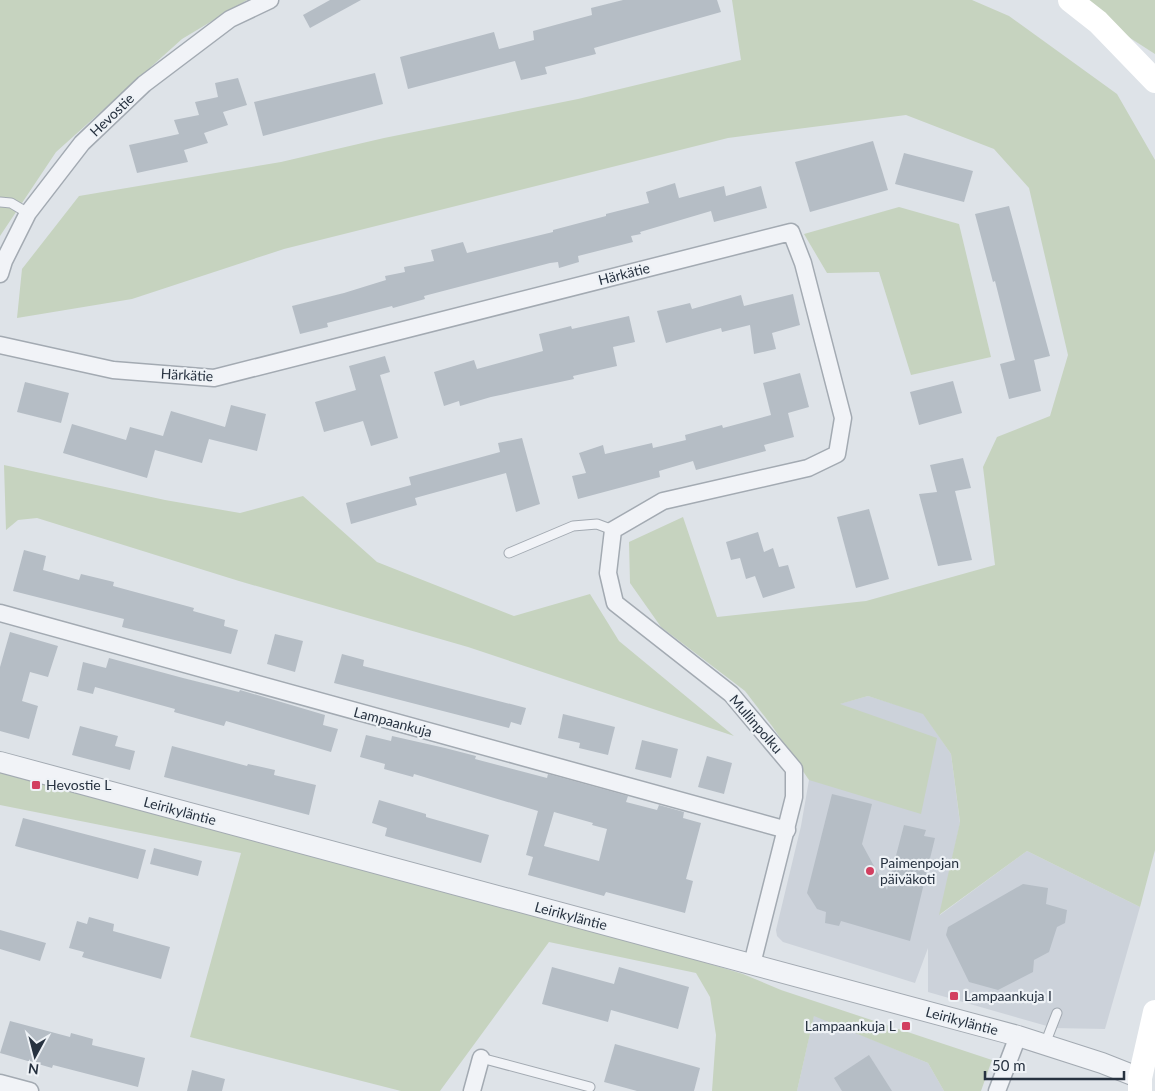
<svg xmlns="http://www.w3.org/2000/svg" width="1155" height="1091" font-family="Lato,sans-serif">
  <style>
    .built { fill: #ccd2da }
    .green { fill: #c6d3bf }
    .building { fill: #b5bdc5; fill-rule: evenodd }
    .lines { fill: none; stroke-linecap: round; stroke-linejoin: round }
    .service-casing { stroke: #a3aab2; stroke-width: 11 }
    .minor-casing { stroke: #a3aab2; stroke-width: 19 }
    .tertiary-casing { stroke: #a3aab2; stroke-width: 22 }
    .service { stroke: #f1f3f7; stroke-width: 9 }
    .minor { stroke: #f1f3f7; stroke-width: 16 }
    .tertiary { stroke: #f1f3f7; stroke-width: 20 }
    .secondary { stroke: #fff; stroke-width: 24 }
    .poi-dot { fill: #d23f60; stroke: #eef2f6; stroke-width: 2 }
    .labels { text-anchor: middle; stroke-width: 4.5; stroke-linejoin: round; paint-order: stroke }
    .street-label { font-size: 14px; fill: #273240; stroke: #eef2f6 }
    .poi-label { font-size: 14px; fill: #273240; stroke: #eef2f6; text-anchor: start }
  </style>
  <rect width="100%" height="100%" fill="#dee3e8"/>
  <g class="built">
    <path d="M868,696L923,713L951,754L960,823L940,915L1027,851L1140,907L1105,1029L1054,1028L928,992V948L915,983L783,942L777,936L776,930L801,826L809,780L839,704Z"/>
    <path d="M814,1015L928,1063L944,1091H797Z"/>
  </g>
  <g class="green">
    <path d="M0,0H247L182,39L56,152L0,236Z"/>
    <path d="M732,0H972L1009,16L1117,94L1155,160V850L1140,907L1027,851L939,915L960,822L951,754L923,714L868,696L840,704L937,738L921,814L809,780L772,726L745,691L661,627L630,583L629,542L683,517L717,617L866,601L995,565L983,467L997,437L1050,416L1068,355L1029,188L994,149L906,115L728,138L284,249L132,299L17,318L22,269L79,196L281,162L384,138L578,99L741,60Z"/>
    <path d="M1071,0H1155V54Z"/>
    <path d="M899,207L959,224L991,357L911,375L879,272L827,273L804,234Z"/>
    <path d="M4,465L165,500L240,513L303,496L377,562L514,616L590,594L619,641L734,736L468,647L239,581L37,518L18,520L6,530Z"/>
    <path d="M0,768L644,944L743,974L781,990L992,1060L981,1091H944L928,1063L814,1016L797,1091H712L716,1035L710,997L696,973L549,942L440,1091H401L190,1037L241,853L0,805Z"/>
  </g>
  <g class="building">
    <path d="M330,0H361L310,28L303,15Z"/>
    <path d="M623,0H717L721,12L594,48L596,54L545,67L547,74L521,80L515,61L408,89L400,57L494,32L499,49L534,40L533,31L592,15L591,8Z"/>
    <path d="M375,73L383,104L263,136L254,102Z"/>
    <path d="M238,78L247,105L223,112L228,125L204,133L208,143L184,150L188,162L137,173L129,145L179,134L174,120L199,115L195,102L218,97L215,83Z"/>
    <path d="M873,141L888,190L810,212L795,162Z"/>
    <path d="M904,153L973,171L964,202L895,184Z"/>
    <path d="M675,183L679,198L724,186L726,196L761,186L767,208L714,222L711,211L640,232L641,234L631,236L633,242L578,256L579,262L559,268L558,262L550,263L424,296L425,299L393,308L392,306L327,323L328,327L300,334L292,306L344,293L386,280L385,276L405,272L404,267L434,261L431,250L463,242L467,253L553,232V230L606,216V214L649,203L646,192Z"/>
    <path d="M1009,206L1050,356L1034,360L1041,391L1009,399L1000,364L1015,360L995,281L993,282L975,214Z"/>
    <path d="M793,294L800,325L772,333L776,349L754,354L750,325L722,332L721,328L666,343L657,311L690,303L692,309L741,295L744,306Z"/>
    <path d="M629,316L635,342L613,347L617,366L573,376L574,379L491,397L460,406L459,401L444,406L434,372L474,360L477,369L543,351L539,334L571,326L572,329Z"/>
    <path d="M385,356L390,372L380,375L398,438L371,446L363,421L324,432L315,402L356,390L349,366Z"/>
    <path d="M800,373L809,407L788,413L794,437L764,445L766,451L696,470L693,461L659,471L660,477L578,499L572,476L586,473L579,453L603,445L605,454L652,443L653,448L686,440L685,435L722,425L723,428L771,415L763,383Z"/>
    <path d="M953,381L962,413L919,425L910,392Z"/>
    <path d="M25,382L69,393L61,423L17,412Z"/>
    <path d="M231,405L266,414L257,451L209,439L202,463L155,450L147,478L63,453L72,424L126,440L130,427L163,436L171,411L225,427Z"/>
    <path d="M522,438L540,504L516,512L506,473L415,498L417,505L351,524L346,503L411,485L409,477L500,452L498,443Z"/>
    <path d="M963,458L971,488L955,491L972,560L938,566L919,494L937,492L930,465Z"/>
    <path d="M869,509L889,579L856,588L837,517Z"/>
    <path d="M758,532L764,552L773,548L779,567L788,565L795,588L763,598L755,576L746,579L740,558L731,560L726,542Z"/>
    <path d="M24,550L46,556L43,570L79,580L81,574L114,582L113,586L194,608L193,611L225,620L224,626L238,630L231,654L122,627L124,619L13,591Z"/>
    <path d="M10,632L58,646L48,677L30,672L22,701L38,706L29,739L0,731V667Z"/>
    <path d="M275,634L303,641L295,672L267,664Z"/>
    <path d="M342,654L364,660L363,666L526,708L521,725L511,722L509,728L334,683Z"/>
    <path d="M109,658L183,678L239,692L240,690L325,715L323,725L338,729L331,752L226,721L224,726L174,712L175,709L95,687L93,694L77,690L83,662L106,668Z"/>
    <path d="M563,714L615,727L608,755L579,748L580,743L558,738Z"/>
    <path d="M80,726L118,736L115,746L135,751L130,770L72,755Z"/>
    <path d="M366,735L391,741L392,736L445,748L476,756L475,759L547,778L548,774L628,796L626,802L657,810L659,805L684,812L683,818L701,823L686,879L693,881L685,913L606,892L604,896L528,875L533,857L526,855L538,811L414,774L413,777L384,769L385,764L360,757ZM554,812L593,823L592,825L607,829L599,861L544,846Z"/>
    <path d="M642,740L678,749L671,778L635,769Z"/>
    <path d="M172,746L247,766L248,764L275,770L274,775L316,785L309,815L164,777Z"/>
    <path d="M707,756L732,763L724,794L698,787Z"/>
    <path d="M832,794L872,804L862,844L887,890L904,825L926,830L924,836L935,838L910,941L841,921L839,926L825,923L826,912L817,909L807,893Z"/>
    <path d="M379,800L426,814V817L489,835L481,863L385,836L387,828L372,823Z"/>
    <path d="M23,818L146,850L138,879L15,846Z"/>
    <path d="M154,848L202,861L198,876L150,864Z"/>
    <path d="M1023,884L1048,888L1046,904L1067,910L1065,923L1057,927L1049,952L1034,960L1033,972L998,990L969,982L946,935L948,927Z"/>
    <path d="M89,917L114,924L113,931L170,947L161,979L82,957L84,952L69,948L77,921L87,924Z"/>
    <path d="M0,930L46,943L40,961L0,949Z"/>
    <path d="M552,967L614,984L619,967L689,987L678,1029L611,1010L608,1022L542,1004Z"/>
    <path d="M10,1021L70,1037L71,1033L93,1039L92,1045L145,1058L138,1087L53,1065L52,1068L0,1053Z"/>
    <path d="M615,1044L700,1068L694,1091H637L604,1082Z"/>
    <path d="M869,1055L892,1091H842L834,1078Z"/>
    <path d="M192,1070L225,1079L222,1091H187Z"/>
  </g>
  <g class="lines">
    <g class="service-casing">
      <g id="service">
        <path d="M0,202L11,203L28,213"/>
        <path d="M509,553L573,526L597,524L613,530"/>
        <path d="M1045,1044L1057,1013"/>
        <path d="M481,1058L590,1087"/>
      </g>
    </g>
    <g class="minor-casing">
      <g id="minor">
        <path d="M0,274L4,261L28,213L82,143L144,84L230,19L270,0"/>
        <path d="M0,345L113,370L214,378L791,232L803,263L843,418L837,454L808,468L663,501L613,530L608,573L615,603L731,694L794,769V797L752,964"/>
        <path d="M0,613L787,830"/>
        <path d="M0,1083L30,1091"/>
        <path d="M472,1091L481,1058"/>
        <path d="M997,1091L1018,1036"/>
      </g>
    </g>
    <g class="tertiary-casing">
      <path id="tertiary" d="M0,762L1018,1036L1102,1063L1140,1078"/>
    </g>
    <use href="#service" class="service"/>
    <use href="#minor" class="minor"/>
    <use href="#tertiary" class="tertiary"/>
    <g class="secondary">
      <path d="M1070,0L1098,22L1155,81"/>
      <path d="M1140,1091V1078L1155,1012"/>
    </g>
  </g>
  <g class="poi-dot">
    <rect x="31" y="780" width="10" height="10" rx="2.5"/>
    <circle cx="870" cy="871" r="5"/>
    <rect x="949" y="991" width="10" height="10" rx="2.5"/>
    <rect x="901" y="1021" width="10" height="10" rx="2.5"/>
  </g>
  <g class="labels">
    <g class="street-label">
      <text transform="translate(112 115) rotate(-44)" y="5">Hevostie</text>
      <text transform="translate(624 274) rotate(-14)" y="5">Härkätie</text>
      <text transform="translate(187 375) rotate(3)" y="5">Härkätie</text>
      <text transform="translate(393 722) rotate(15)" y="5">Lampaankuja</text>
      <text transform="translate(756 724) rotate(49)" y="5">Mullinpolku</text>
      <text transform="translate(180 811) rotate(15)" y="5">Leirikyläntie</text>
      <text transform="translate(571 916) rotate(15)" y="5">Leirikyläntie</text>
      <text transform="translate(962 1021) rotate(15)" y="5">Leirikyläntie</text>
    </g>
    <g class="poi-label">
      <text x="46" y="790">Hevostie L</text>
      <text x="880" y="868">Paimenpojan<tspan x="880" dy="16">päiväkoti</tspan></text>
      <text x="964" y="1001">Lampaankuja I</text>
      <text x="896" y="1031" text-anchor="end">Lampaankuja L</text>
    </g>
  </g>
  <g transform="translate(35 1056) rotate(187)" stroke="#eef2f6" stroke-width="4" paint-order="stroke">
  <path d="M0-4L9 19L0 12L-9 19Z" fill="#273240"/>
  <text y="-8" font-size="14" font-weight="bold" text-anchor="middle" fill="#273240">N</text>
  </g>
  <path d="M985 1071v8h139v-8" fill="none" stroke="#273240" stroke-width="2.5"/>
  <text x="992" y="1071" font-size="15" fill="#273240" stroke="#eef2f6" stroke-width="4" paint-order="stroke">50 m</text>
</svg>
